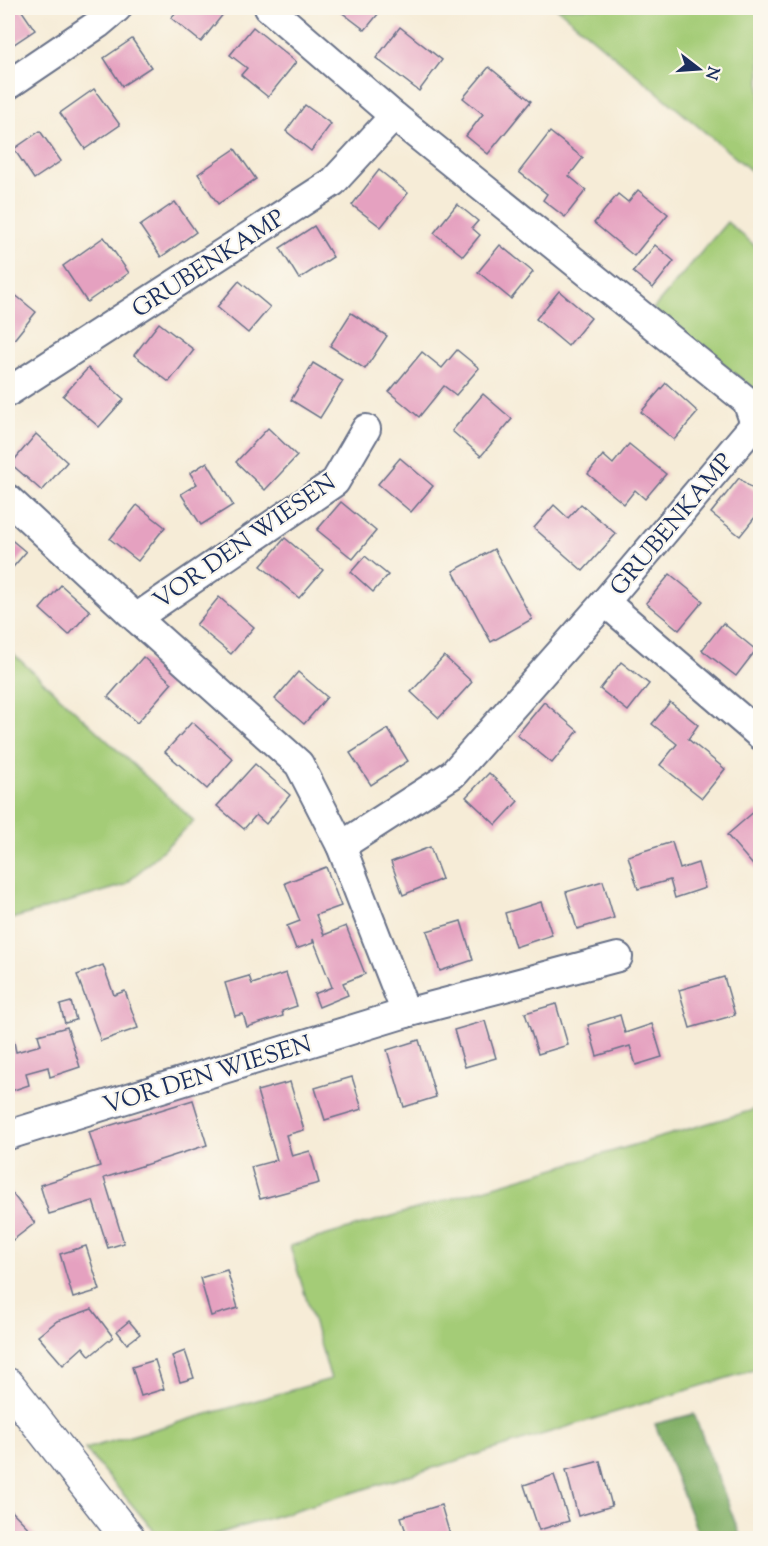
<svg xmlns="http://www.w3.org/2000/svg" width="768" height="1546" font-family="'Sorts Mill Goudy',serif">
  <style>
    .green { fill: #a4cc77; stroke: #607e6a; stroke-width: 1.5 }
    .forest { fill: #83b068; stroke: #4f7063; stroke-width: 1.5 }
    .building { fill: #e5a1c0 }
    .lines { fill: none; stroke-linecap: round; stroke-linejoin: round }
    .minor-casing { stroke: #687188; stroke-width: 32 }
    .secondary-casing { stroke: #687188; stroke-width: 36 }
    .minor { stroke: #fff; stroke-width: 28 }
    .secondary { stroke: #fff; stroke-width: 33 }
    .labels { text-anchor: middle; stroke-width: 4.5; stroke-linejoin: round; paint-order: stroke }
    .street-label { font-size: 24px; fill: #1b2f5e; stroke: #fbf7ec }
  </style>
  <rect width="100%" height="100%" fill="#fbf7ec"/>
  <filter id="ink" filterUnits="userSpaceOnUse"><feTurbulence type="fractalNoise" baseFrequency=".0167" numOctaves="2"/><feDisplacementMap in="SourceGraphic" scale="12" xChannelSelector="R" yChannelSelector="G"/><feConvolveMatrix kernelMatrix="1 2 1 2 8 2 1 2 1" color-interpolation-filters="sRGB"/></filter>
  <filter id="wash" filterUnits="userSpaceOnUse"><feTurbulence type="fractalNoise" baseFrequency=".008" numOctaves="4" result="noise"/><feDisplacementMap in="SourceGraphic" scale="24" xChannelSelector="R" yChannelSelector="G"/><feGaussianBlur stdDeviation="1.35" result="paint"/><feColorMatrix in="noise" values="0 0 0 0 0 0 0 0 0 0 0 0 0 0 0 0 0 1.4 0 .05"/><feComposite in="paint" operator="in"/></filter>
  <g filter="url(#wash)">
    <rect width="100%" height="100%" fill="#f6ecd7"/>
    <g class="green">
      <path d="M557,8H760V173L755,174Z"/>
      <path d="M727,222L760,250V394L653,309Z"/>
      <path d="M8,649L194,821L125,885L8,920Z"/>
      <path d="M760,1108V1368L204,1538H160L85,1449L331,1379L290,1246Z"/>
    </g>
    <path class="forest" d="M694,1414L741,1538H700L655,1424Z"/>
    <g id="blocks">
      <g class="building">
        <path d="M11,8H20L35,30L8,48V10Z"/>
        <path d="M180,8H228L201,42L171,18Z"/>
        <path d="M336,8H383L365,30Z"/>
        <path d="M253,27L296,62L268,97L241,75L247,68L230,55Z"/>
        <path d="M400,27L442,60L419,91L376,58Z"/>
        <path d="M132,39L151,67L122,86L104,58Z"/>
        <path d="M489,67L531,101L488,154L466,136L483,114L463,98Z"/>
        <path d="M94,89L120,125L85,149L60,113Z"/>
        <path d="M305,105L331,124L311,151L286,131Z"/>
        <path d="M40,131L61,161L34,179L14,149Z"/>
        <path d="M550,132L583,158L569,176L586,190L565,217L543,200L547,194L519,172Z"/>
        <path d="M235,149L256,179L218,204L198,174Z"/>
        <path d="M379,170L408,193L381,227L352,205Z"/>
        <path d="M638,190L668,214L634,256L594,223L618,194L628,202Z"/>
        <path d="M175,202L196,232L161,257L140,226Z"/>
        <path d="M457,204L478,221L472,228L480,235L463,256L434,233Z"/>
        <path d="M314,226L333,257L299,279L280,248Z"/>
        <path d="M104,237L129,273L87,302L63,266Z"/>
        <path d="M500,245L533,272L511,299L478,272Z"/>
        <path d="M655,245L674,261L653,288L633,272Z"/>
        <path d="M239,281L270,307L248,333L217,307Z"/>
        <path d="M8,289L36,312L8,347Z"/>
        <path d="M559,291L591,318L568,346L536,319Z"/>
        <path d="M351,313L387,336L365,369L330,346Z"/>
        <path d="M159,323L194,350L169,382L134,355Z"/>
        <path d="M457,350L479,368L456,395L444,386L419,417L389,392L422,352L442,368Z"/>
        <path d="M313,363L343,381L320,418L291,400Z"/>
        <path d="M88,368L124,399L99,427L63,396Z"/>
        <path d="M666,383L698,412L674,440L641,412Z"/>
        <path d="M483,394L512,419L481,456L452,431Z"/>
        <path d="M268,428L297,456L265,490L236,462Z"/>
        <path d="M36,434L67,462L42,491L11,464Z"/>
        <path d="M629,444L666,474L645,499L635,490L624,504L588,474L603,455L613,464Z"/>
        <path d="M400,458L433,486L411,512L378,484Z"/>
        <path d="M207,462L233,505L201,525L181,494L197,484L190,473Z"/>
        <path d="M739,478L760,495V511L740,536L711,513Z"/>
        <path d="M341,502L376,531L353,559L317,530Z"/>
        <path d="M581,504L616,534L583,571L534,528L554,505L568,518Z"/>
        <path d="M137,505L165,527L138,561L110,539Z"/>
        <path d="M8,537L26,552L8,573Z"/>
        <path d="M285,538L323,570L299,598L261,566Z"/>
        <path d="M494,549L532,619L491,642L453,571Z"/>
        <path d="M365,556L388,575L373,592L351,572Z"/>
        <path d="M670,574L703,601L679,630L646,603Z"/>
        <path d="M61,585L90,611L69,635L40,609Z"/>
        <path d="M219,597L254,627L231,654L196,625Z"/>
        <path d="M723,623L756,650L736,676L702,650Z"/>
        <path d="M444,656L472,682L439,718L411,692Z"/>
        <path d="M143,657L172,683L137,723L108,697Z"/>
        <path d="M621,662L649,684L628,711L600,689Z"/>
        <path d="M298,672L327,697L304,724L275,699Z"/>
        <path d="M544,702L578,731L552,763L517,735Z"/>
        <path d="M670,702L698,725L688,739L725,769L702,798L660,765L677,744L652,724Z"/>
        <path d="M192,722L233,759L207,789L165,752Z"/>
        <path d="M388,729L408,761L371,785L350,753Z"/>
        <path d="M255,764L290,795L266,824L256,815L244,829L217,806Z"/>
        <path d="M489,773L518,801L496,825L466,797Z"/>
        <path d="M756,810L760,815V869L758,871L727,835Z"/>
        <path d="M672,842L680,869L698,863L705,888L675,898L670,880L638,889L628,856Z"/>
        <path d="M430,847L442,879L403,895L391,862Z"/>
        <path d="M326,867L341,906L316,915L324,935L346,926L365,974L343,983L348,995L319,1007L314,994L332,987L313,939V943L296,949L287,926L300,921L285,883Z"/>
        <path d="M603,881L614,918L577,929L566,892Z"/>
        <path d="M541,902L552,935L515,947L505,913Z"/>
        <path d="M461,921L473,960L440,971L427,931Z"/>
        <path d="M103,965L114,995L125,991L138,1028L101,1041L77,975Z"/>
        <path d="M286,973L297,1006L282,1011L283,1016L247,1027L243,1014L235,1016L225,983L249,976L252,984Z"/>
        <path d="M724,977L735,1015L690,1028L679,990Z"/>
        <path d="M71,1002L76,1020L65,1023L60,1005Z"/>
        <path d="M556,1004L568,1045L538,1054L525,1013Z"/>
        <path d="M620,1015L625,1033L652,1024L662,1057L636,1065L630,1046L597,1056L588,1025Z"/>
        <path d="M485,1021L496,1058L465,1067L454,1030Z"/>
        <path d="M67,1027L80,1067L50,1077L48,1067L26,1073L29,1085L8,1092V1044L14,1042L16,1052L41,1045L38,1035Z"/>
        <path d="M419,1040L436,1097L404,1107L387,1050Z"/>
        <path d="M352,1077L362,1109L325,1120L315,1088Z"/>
        <path d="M290,1082L304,1130L286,1135L292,1156L310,1151L319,1183L260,1199L251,1167L277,1160L257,1091Z"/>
        <path d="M193,1100L207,1145L104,1178L124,1243L108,1248L93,1201L49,1214L40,1185L100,1166L89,1132Z"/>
        <path d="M8,1188L35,1223L13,1240L8,1233Z"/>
        <path d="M86,1246L100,1290L73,1298L60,1254Z"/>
        <path d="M227,1270L238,1308L211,1316L200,1278Z"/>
        <path d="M92,1309L113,1337L90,1356L83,1347L63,1365L38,1336L57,1321Z"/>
        <path d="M129,1321L140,1334L127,1344L117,1331Z"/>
        <path d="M185,1351L194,1378L180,1382L172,1356Z"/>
        <path d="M155,1360L164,1389L141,1396L132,1367Z"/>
        <path d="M600,1461L612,1506L578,1516L566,1470Z"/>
        <path d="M554,1475L569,1521L539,1530L524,1485Z"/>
        <path d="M441,1505L451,1538H408L401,1517Z"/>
        <path d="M8,1507L38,1538H8Z"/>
      </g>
    </g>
  </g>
  <g filter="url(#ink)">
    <use href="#blocks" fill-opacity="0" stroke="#687188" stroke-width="1.5"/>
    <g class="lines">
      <g class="minor-casing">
        <g id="minor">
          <path d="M269,8L394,116L747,401L755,424L605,602L453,774L341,846"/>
          <path d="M8,85L98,24L117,8"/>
          <path d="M8,392L333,182L394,116"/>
          <path d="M8,499L136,618L299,764L341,846L406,1013L8,1135"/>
          <path d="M605,602L760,735"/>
          <path d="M136,618L335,482L366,429"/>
          <path d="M406,1013L618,957"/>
        </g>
      </g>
      <g class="secondary-casing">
        <path id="secondary" d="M8,1385L128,1538"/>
      </g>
      <use href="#minor" class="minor"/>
      <use href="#secondary" class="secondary"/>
    </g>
  </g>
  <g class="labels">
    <g class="street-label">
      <text transform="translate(208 263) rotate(-33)" y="8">GRUBENKAMP</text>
      <text transform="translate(671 524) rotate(-50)" y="8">GRUBENKAMP</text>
      <text transform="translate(244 541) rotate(-35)" y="8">VOR DEN WIESEN</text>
      <text transform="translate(207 1074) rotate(-17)" y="8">VOR DEN WIESEN</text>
    </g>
  </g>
  <rect width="768" height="1546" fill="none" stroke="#fbf7ec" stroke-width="30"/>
  <g transform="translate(699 69) rotate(107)" stroke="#fbf7ec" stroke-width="4.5" paint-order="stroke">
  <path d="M0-4.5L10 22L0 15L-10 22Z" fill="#1b2f5e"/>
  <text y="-9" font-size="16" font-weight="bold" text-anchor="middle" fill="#1b2f5e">N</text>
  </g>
</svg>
